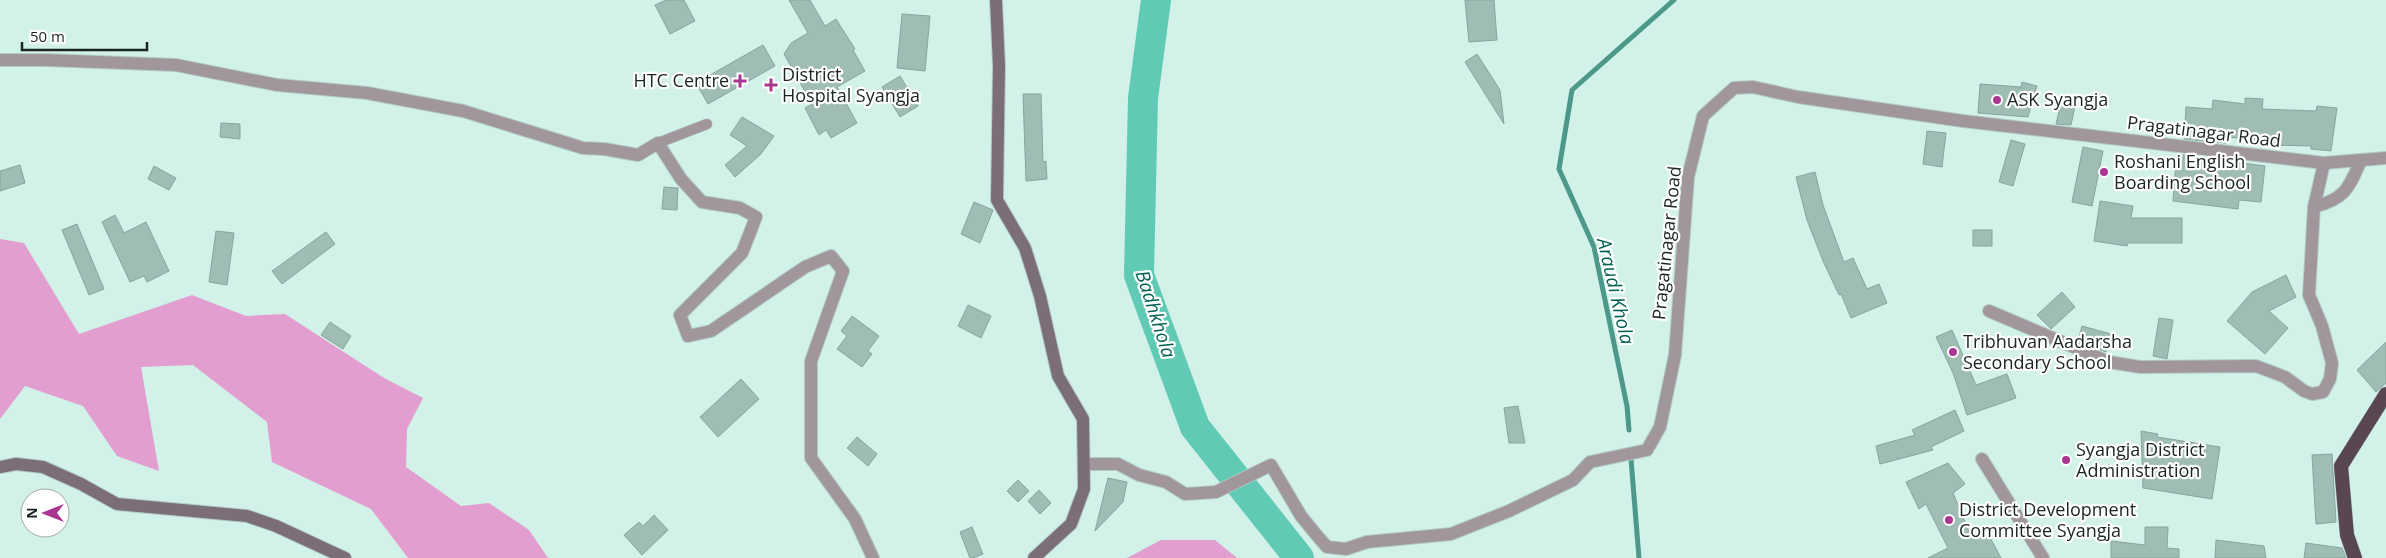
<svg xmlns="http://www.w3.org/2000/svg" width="2386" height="558" font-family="'Open Sans',sans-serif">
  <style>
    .forest { fill: #e29ecf }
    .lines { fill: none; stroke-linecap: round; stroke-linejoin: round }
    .stream { stroke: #4c9889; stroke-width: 5 }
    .river { stroke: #61cab5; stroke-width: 30 }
    .building { fill: #9fbdb5; stroke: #87a49d }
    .service-casing { stroke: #b1ccc5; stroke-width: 11 }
    .minor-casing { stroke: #b1ccc5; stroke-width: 14 }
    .secondary-casing { stroke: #b1ccc5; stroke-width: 14 }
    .trunk-casing { stroke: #b1ccc5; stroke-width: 15 }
    .service { stroke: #a0969c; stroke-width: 10 }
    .minor { stroke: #a0969c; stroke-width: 12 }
    .secondary { stroke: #7c6e78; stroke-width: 12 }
    .trunk { stroke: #584653; stroke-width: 14 }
    .poi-dot { fill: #a93791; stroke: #fff; stroke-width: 2 }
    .labels { text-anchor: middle; stroke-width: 4.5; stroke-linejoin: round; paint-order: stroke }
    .poi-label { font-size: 18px; fill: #1a2522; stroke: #fff; text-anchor: start }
    .street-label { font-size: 18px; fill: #1a2522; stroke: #fff }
    .water-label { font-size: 19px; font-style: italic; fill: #036053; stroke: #fff }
  </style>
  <rect width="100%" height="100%" fill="#d2f1e9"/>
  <g class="forest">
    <path d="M0,239L24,243L79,334L192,295L246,316L285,314L384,378L423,398L407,429L406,467L461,506L489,503L529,530L548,558H408L371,509L272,462L267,422L193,365L141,367L159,471L117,456L83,406L25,386L0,419Z"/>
    <path d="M1161,540H1215L1237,558H1127Z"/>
  </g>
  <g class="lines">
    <g class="stream">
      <path d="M1629,430L1627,406L1594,247L1559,169L1572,90L1674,0"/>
      <path d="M1631,459L1639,558"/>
    </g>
    <path class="river" d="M1156,0L1143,98L1139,275L1195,427L1299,558"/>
  </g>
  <g class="building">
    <path d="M666,0H684L695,21L670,34L655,5Z"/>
    <path d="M789,0H810L825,26L836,19L855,49L853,50L865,71L837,87L857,123L831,138L826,130L819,135L805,108L812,104L784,54L791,43L808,33Z"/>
    <path d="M1465,0H1494L1497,40L1469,42Z"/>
    <path d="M902,14L930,16L925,71L897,68Z"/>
    <path d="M763,45L775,66L708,104L696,83Z"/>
    <path d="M1477,54L1500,90L1504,124L1465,62Z"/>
    <path d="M900,76L918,106L900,117L882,87Z"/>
    <path d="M2022,82L2037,86L2028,117L1978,113L1980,84L2021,87Z"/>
    <path d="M1023,94H1041L1043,162L1046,161L1047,179L1026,181Z"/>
    <path d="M2245,98L2263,99L2262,109L2316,111L2317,106L2337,108L2331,151L2311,149V146L2271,145V141L2227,137L2226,143L2184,139L2186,107L2212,109L2213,100L2245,104Z"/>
    <path d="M2062,99L2076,102L2071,125L2056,124Z"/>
    <path d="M742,117L774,136L761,154L735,177L725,165L747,146L730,135Z"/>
    <path d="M221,123L240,124V139L220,137Z"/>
    <path d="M1927,131L1946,133L1942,167L1923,164Z"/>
    <path d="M2011,140L2025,144L2013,186L1999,182Z"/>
    <path d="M2083,147L2103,151L2092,206L2072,202Z"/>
    <path d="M2183,155L2265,166L2261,202L2239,200L2238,209L2173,201L2176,162H2183Z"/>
    <path d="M20,165L25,183L0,191V171Z"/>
    <path d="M154,166L176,178L169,190L148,179Z"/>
    <path d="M1815,172L1823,205L1844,262L1853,258L1867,289L1879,284L1887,303L1851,318L1841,294L1839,295L1823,261L1807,220L1796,177Z"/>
    <path d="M664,187L678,188L677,210L662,209Z"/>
    <path d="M2100,201L2133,206L2131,218H2182V243H2128L2127,246L2094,241Z"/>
    <path d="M974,202L993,210L980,243L961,234Z"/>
    <path d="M115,215L124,233L146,222L169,271L147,282L144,276L130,282L102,222Z"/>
    <path d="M77,224L104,289L89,295L62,230Z"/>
    <rect x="1973" y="230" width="19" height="16"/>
    <path d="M216,231L234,233L227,285L209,282Z"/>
    <path d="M326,232L335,244L282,284L272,271Z"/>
    <path d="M2286,275L2296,297L2269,311L2288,328L2265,354L2227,321L2252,292Z"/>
    <path d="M2062,292L2075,307L2051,329L2037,315Z"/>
    <path d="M968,305L991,316L981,338L958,326Z"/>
    <path d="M852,316L879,336L868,351L872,354L862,367L837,349L847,336L841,331Z"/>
    <path d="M2159,318L2173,320L2167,359L2153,356Z"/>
    <path d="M330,322L351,336L343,349L321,335Z"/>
    <path d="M2082,326L2111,334L2106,352L2078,340Z"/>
    <path d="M1952,330L1976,385L2007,374L2016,398L1967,415L1953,373L1936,337Z"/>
    <path d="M2386,342V383L2376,392L2357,370Z"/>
    <path d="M741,379L759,399L718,437L700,417Z"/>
    <path d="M1518,406L1525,443H1509L1504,408Z"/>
    <path d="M1955,410L1964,431L1931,447L1933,450L1880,464L1876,446L1915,435L1912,430Z"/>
    <path d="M2141,431L2158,434L2157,437L2220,447L2212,499L2143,488Z"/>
    <path d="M857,437L877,454L868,466L847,448Z"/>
    <path d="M2332,454L2336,522L2316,524L2312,455Z"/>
    <path d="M1948,463L1965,484L1953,493L1971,536L1986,530L2001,558H1928L1948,548L1926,504L1919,509L1906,482Z"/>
    <path d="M1108,478L1127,482L1123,502L1095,531Z"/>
    <path d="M1018,480L1029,491L1018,502L1007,491Z"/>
    <path d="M1039,490L1051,503L1040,514L1028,501Z"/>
    <path d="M654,515L668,530L642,555L624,535L639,522L643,526Z"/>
    <path d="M972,527L983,554L973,558H970L960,532Z"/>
    <path d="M2145,527H2168L2167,548L2179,549V558H2111V541L2145,545Z"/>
    <path d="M2216,540L2264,546L2266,558H2215Z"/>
    <path d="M2306,543L2342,548L2346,558H2304Z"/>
  </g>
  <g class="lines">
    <g class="service-casing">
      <path id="service" d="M658,143L707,124"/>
    </g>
    <g class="minor-casing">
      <g id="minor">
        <path d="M0,60H46L176,65L277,85L367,93L463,111L583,148L604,149L638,155L658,143L681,179L702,202L740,208L756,217L742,253L680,315L688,336L711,331L805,267L831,256L843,271L811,361V458L855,519L873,558"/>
        <path d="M2314,207C2345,199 2349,188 2361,160"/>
        <path d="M1989,311L2109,362L2140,367L2256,366L2285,377L2304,391L2312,394L2323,392L2330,379L2332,363L2322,326L2309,295L2314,207L2324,163"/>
        <path d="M1982,459L2043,558"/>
        <path d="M1085,464H1118L1139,475L1166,482L1185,494L1216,492L1271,465L1301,516L1319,538L1327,547L1346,549L1367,542L1451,534L1509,511L1573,480L1590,462L1647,450L1660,427L1675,355L1688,177L1703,116L1734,88L1753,87L1798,97L1963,121L2324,163L2386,158"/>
      </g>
    </g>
    <g class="secondary-casing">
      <g id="secondary">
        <path d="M996,0L999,66L997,200L1025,248L1040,296L1058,376L1083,419L1084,489L1071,524L1034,558"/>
        <path d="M0,467L16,464L43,467L81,484L117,504L247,516L276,526L345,558"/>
      </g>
    </g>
    <g class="trunk-casing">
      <path id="trunk" d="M2355,558L2347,535L2341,466L2386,394"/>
    </g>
    <use href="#service" class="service"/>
    <use href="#minor" class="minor"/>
    <use href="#secondary" class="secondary"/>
    <use href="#trunk" class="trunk"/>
  </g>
  <g class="poi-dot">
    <path d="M737.5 73.5h5v5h5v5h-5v5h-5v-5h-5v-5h5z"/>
    <path d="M768.5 77.5h5v5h5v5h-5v5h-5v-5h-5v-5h5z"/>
    <circle cx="1997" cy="100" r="5"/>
    <circle cx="2104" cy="172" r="5"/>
    <circle cx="1953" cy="352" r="5"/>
    <circle cx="2066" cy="460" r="5"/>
    <circle cx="1949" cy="520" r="5"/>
  </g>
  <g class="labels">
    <g class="poi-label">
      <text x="782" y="81">District<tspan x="782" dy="21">Hospital Syangja</tspan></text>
      <text x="729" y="87" text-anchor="end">HTC Centre</text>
      <text x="2007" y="106">ASK Syangja</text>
      <text x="2114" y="168">Roshani English<tspan x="2114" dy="21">Boarding School</tspan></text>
      <text x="1963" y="348">Tribhuvan Aadarsha<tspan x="1963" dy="21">Secondary School</tspan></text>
      <text x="2076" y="456">Syangja District<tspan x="2076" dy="21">Administration</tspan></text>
      <text x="1959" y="516">District Development<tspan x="1959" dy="21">Committee Syangja</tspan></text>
    </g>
    <g class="street-label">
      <text transform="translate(2204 132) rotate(7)" y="6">Pragatinagar Road</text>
      <text transform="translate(1667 243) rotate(-84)" y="6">Pragatinagar Road</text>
    </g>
    <g class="water-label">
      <text transform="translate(1616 291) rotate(77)" y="7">Araudi Khola</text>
      <text transform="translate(1156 314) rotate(72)" y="7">Badhkhola</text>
    </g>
  </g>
  <g transform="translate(45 513) rotate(270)"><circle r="24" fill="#ffffff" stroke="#a3a8a7"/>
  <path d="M0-4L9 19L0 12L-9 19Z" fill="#a93791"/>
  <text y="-8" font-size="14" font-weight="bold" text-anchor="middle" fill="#1a2522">N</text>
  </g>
  <path d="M22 42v8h125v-8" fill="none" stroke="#1a2522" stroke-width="2.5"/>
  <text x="30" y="42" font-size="15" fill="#1a2522" stroke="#ffffff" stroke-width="4" paint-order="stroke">50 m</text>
</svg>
